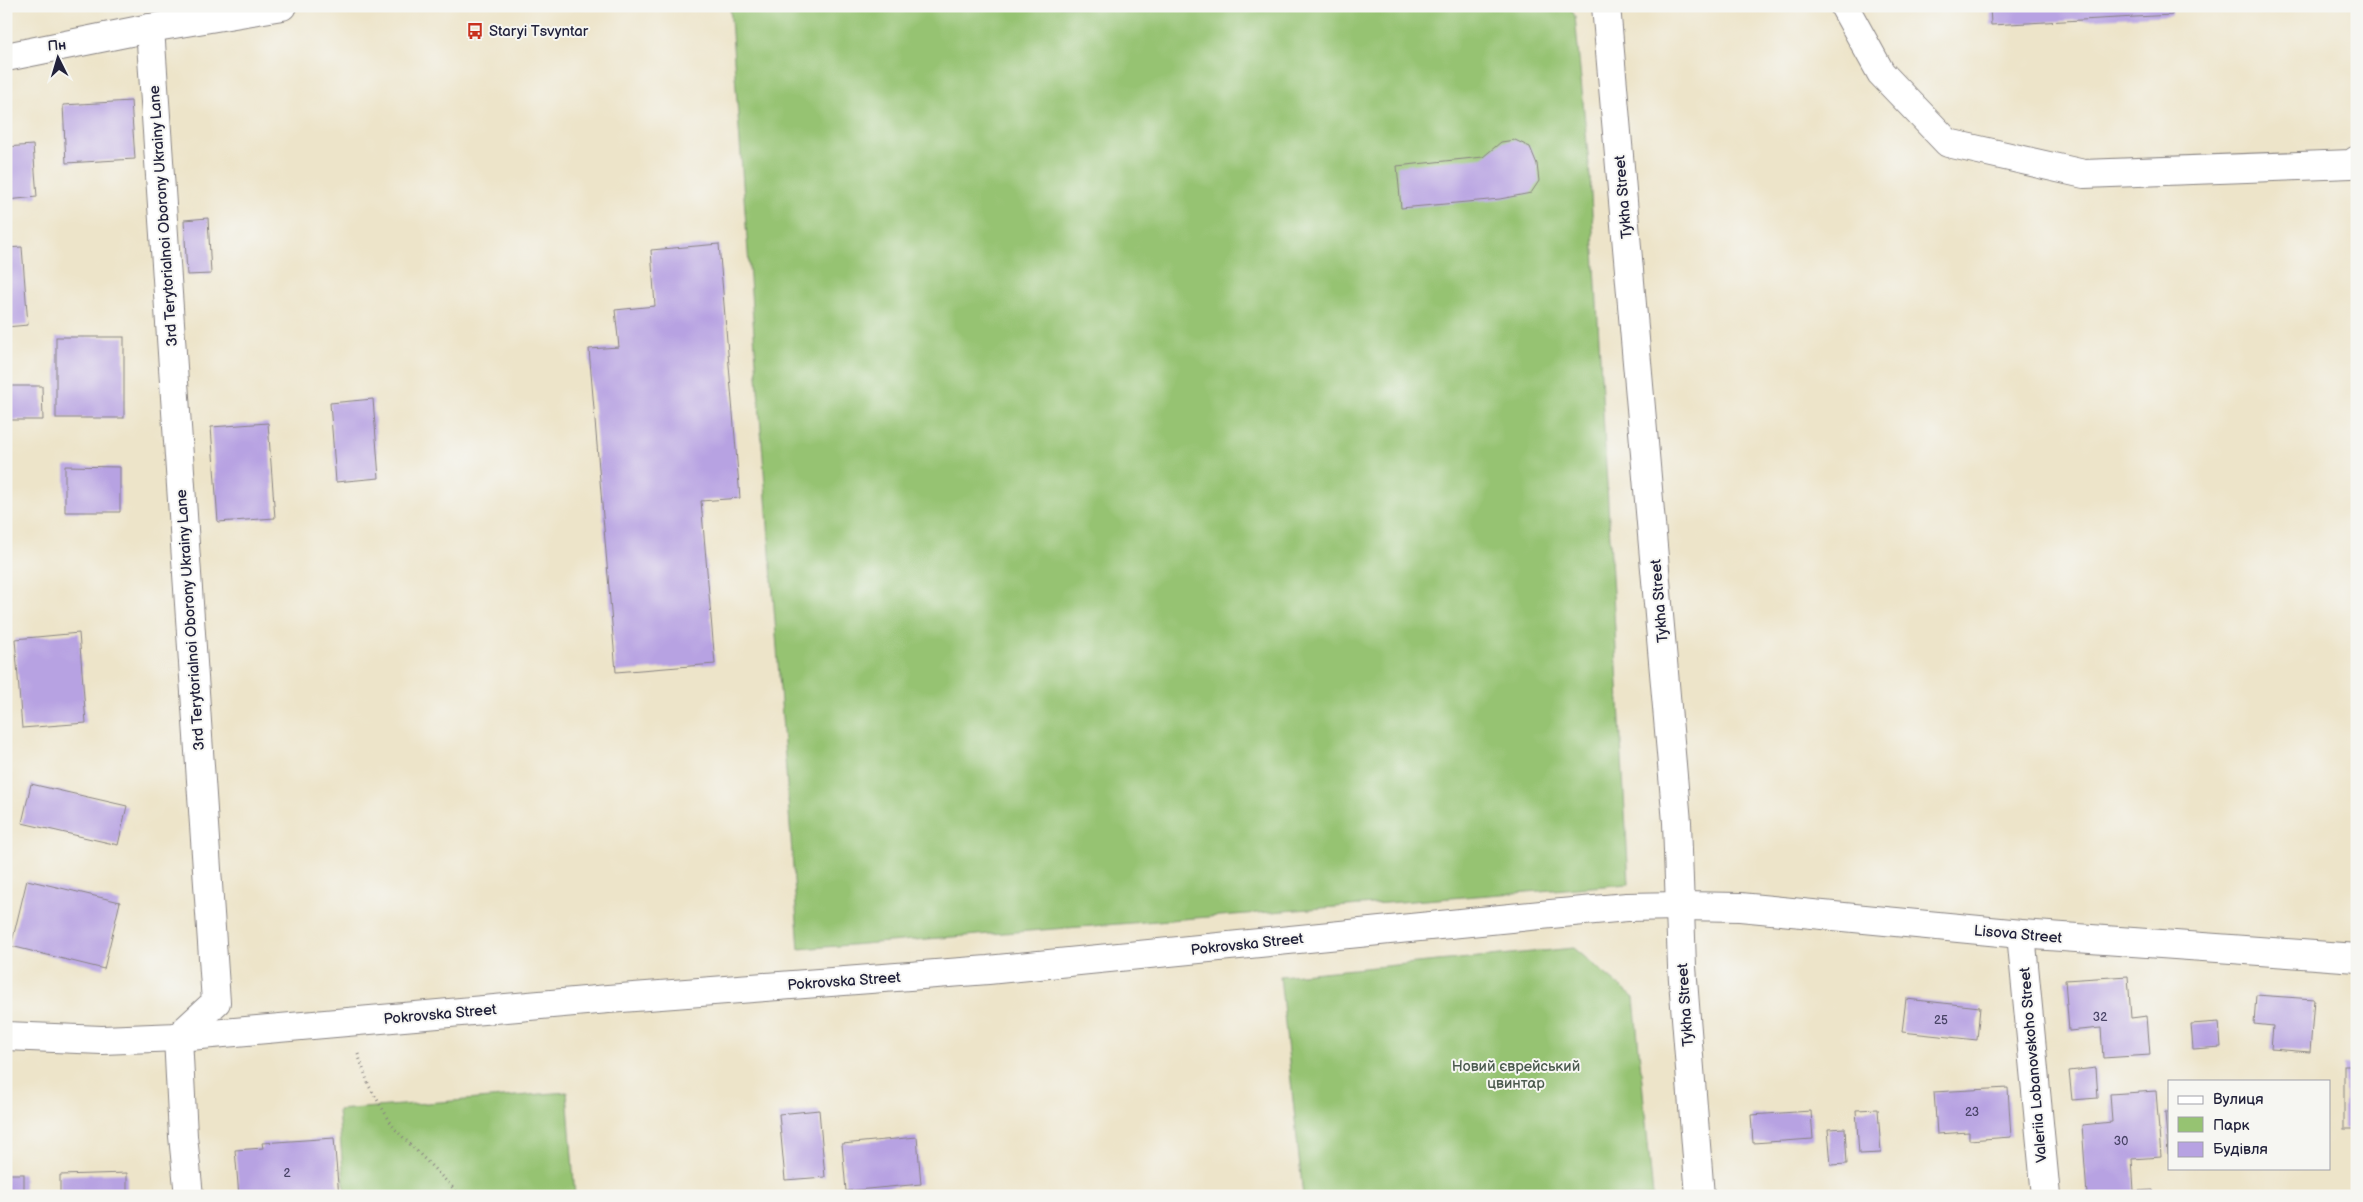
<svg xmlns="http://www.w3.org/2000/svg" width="2363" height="1202" font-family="'Balsamiq Sans',sans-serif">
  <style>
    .green { fill: #96c372; stroke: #5c7256 }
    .building { fill: #b7a2e2 }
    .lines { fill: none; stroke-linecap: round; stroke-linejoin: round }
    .minor-casing { stroke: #888382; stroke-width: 30 }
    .major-casing { stroke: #888382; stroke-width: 30 }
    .path { stroke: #888382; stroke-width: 3; stroke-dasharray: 1 4; stroke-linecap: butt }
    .minor { stroke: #fff; stroke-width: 28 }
    .major { stroke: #fff; stroke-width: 28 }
    .labels { text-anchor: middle; stroke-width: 4; stroke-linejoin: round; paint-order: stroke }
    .number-label { font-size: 12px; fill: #474265 }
    .poi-label { font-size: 15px; fill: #22223b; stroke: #f6f6f2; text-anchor: start }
    .street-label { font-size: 15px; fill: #22223b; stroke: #f6f6f2 }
    .park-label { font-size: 15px; fill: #4b5a4e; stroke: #f6f6f2 }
  </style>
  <rect width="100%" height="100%" fill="#f6f6f2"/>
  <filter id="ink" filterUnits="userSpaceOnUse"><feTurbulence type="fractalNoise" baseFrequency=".02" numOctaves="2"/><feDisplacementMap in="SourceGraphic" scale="10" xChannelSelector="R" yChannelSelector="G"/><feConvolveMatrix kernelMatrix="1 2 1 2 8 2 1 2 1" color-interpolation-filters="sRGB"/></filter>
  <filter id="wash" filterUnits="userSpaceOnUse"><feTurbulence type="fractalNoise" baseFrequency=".0096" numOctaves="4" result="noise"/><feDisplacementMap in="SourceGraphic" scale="20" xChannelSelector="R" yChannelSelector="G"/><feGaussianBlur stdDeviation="1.12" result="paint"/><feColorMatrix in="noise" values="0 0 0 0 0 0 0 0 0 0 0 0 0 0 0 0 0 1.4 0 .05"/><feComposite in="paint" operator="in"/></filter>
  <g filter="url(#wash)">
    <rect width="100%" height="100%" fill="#ede4c9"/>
    <g class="green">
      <path d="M730,6H1569L1575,16L1590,176L1629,884L799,949Z"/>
      <path d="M1574,948L1634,998L1653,1196H1303L1280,976Z"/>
      <path d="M567,1092L575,1196H345L338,1110Z"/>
    </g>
    <g id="blocks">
      <g class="building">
        <path d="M1990,6H2172V15L1991,25Z"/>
        <path d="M131,101L135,159L66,163L63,105Z"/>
        <path d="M1515,140L1530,147L1537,164L1539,181L1531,193L1500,199L1401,208L1397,166L1483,157L1501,142Z"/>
        <path d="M33,145L37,197L7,200L6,147Z"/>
        <path d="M208,218L211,274L187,275L184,220Z"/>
        <path d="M719,244L740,498L701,501L715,664L616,672L589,349L619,347L615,310L655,306L651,250Z"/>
        <path d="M22,247L28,325L6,327V248Z"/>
        <rect x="56" y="337" width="68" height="81"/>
        <path d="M6,386H42L43,420H6Z"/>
        <path d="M373,399L379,478L336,482L330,403Z"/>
        <path d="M268,423L275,518L218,522L211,427Z"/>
        <path d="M65,466L120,467V512H65Z"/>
        <path d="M79,633L86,723L22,728L15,639Z"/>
        <path d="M31,784L127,806L118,845L22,823Z"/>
        <path d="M27,880L120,902L104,969L11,946Z"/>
        <path d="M2128,976L2131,1018L2147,1016L2150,1055L2103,1058L2101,1028L2069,1031L2065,980Z"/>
        <path d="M2256,995L2314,999L2310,1052L2271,1049L2273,1026L2254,1024Z"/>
        <path d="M1906,999L1980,1007L1977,1040L1902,1032Z"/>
        <path d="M2219,1022L2221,1047L2193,1049L2191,1024Z"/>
        <rect x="2344" y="1065" width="13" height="64"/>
        <path d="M2096,1068L2098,1098L2072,1100L2069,1071Z"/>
        <path d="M2008,1088L2011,1137L1969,1140V1132L1937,1134L1934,1092Z"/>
        <path d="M2156,1091L2161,1157L2132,1159L2134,1191L2153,1190L2154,1196H2120V1193L2087,1195L2082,1125L2112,1122L2110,1094Z"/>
        <path d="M1878,1109L1881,1153L1859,1154L1856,1110Z"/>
        <path d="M819,1110L825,1177L785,1180L779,1114Z"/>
        <path d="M1811,1111L1813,1139L1753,1143L1751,1115Z"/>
        <path d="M2165,1112H2169V1154H2168Z"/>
        <path d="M1845,1128L1847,1164L1831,1165L1828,1129Z"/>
        <path d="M917,1137L921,1184L846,1191L842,1144Z"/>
        <path d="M334,1138L339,1196H239L235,1150L263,1148L262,1143Z"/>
        <path d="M127,1173V1196H60V1175Z"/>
        <rect x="6" y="1174" width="18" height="22"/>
        <rect x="2344" y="1191" width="13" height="5"/>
      </g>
    </g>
  </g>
  <g filter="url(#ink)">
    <use href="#blocks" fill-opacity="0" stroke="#888382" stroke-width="1"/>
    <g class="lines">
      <g class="minor-casing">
        <g id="minor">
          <path d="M1844,6L1881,73L1948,143L2084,174L2351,164L2357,160"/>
          <path d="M150,28L216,1002L178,1037L183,1136L189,1196"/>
          <path d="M2021,934L2046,1196"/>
          <path d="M6,1036L102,1040L178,1037L608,999L988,970L1551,914L1627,907L1680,906"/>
        </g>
      </g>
      <g class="major-casing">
        <g id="major">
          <path d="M1606,6L1677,822L1682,967L1700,1196"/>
          <path d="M6,57L150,28L282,6"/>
          <path d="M1680,906L1740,907L2021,934L2357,958"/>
        </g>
      </g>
      <path class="path" d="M358,1054L369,1086L394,1128L461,1196"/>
      <use href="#minor" class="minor"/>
      <use href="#major" class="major"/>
    </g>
  </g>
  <defs>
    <g id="bus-bare" transform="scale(1.35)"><path d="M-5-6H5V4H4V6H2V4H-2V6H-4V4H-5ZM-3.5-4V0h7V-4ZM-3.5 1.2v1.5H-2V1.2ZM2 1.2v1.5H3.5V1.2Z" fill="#c8321e" stroke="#f6f6f2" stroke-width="2.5" paint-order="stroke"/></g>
  </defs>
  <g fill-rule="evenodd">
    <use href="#bus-bare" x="475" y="31"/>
  </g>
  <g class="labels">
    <g class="number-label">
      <text x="2100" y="1021">32</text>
      <text x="1941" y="1024">25</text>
      <text x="1972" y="1116">23</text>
      <text x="2121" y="1145">30</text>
      <text x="287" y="1177">2</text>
    </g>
    <g class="poi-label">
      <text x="489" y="36">Staryi Tsvyntar</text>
    </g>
    <g class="street-label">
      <text transform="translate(1623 197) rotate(-95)" y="5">Tykha Street</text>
      <text transform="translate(163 216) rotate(-94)" y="5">3rd Terytorialnoi Oborony Ukrainy Lane</text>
      <text transform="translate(1659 601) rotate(-95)" y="5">Tykha Street</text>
      <text transform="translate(190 620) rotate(-94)" y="5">3rd Terytorialnoi Oborony Ukrainy Lane</text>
      <text transform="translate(2018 934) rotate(5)" y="5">Lisova Street</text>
      <text transform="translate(1247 944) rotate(-6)" y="5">Pokrovska Street</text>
      <text transform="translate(844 981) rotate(-4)" y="5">Pokrovska Street</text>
      <text transform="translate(1685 1005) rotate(-94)" y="5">Tykha Street</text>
      <text transform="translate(440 1014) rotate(-5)" y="5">Pokrovska Street</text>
      <text transform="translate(2033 1065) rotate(-95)" y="5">Valeriia Lobanovskoho Street</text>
    </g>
    <g class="park-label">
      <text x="1516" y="1071">Новий єврейський<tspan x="1516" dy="17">цвинтар</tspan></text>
    </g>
  </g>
  <rect width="2363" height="1202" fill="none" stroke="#f6f6f2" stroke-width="25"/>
  <rect x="2168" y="1080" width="162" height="90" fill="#f6f6f2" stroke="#a1a1a9"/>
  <rect x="2178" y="1096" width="25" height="8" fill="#ffffff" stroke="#a1a1a9"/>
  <text x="2213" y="1104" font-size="15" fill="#22223b">Вулиця</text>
  <rect x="2178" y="1117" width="25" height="15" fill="#96c372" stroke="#a1a1a9"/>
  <text x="2213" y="1130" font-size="15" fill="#22223b">Парк</text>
  <rect x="2178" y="1142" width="25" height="15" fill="#b7a2e2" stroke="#a1a1a9"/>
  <text x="2213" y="1154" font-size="15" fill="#22223b">Будівля</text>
  <g transform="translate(58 58) rotate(355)" stroke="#f6f6f2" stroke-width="4" paint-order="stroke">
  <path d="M0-4L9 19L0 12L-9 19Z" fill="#22223b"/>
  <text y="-8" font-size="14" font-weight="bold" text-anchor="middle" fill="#22223b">Пн</text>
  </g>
</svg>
